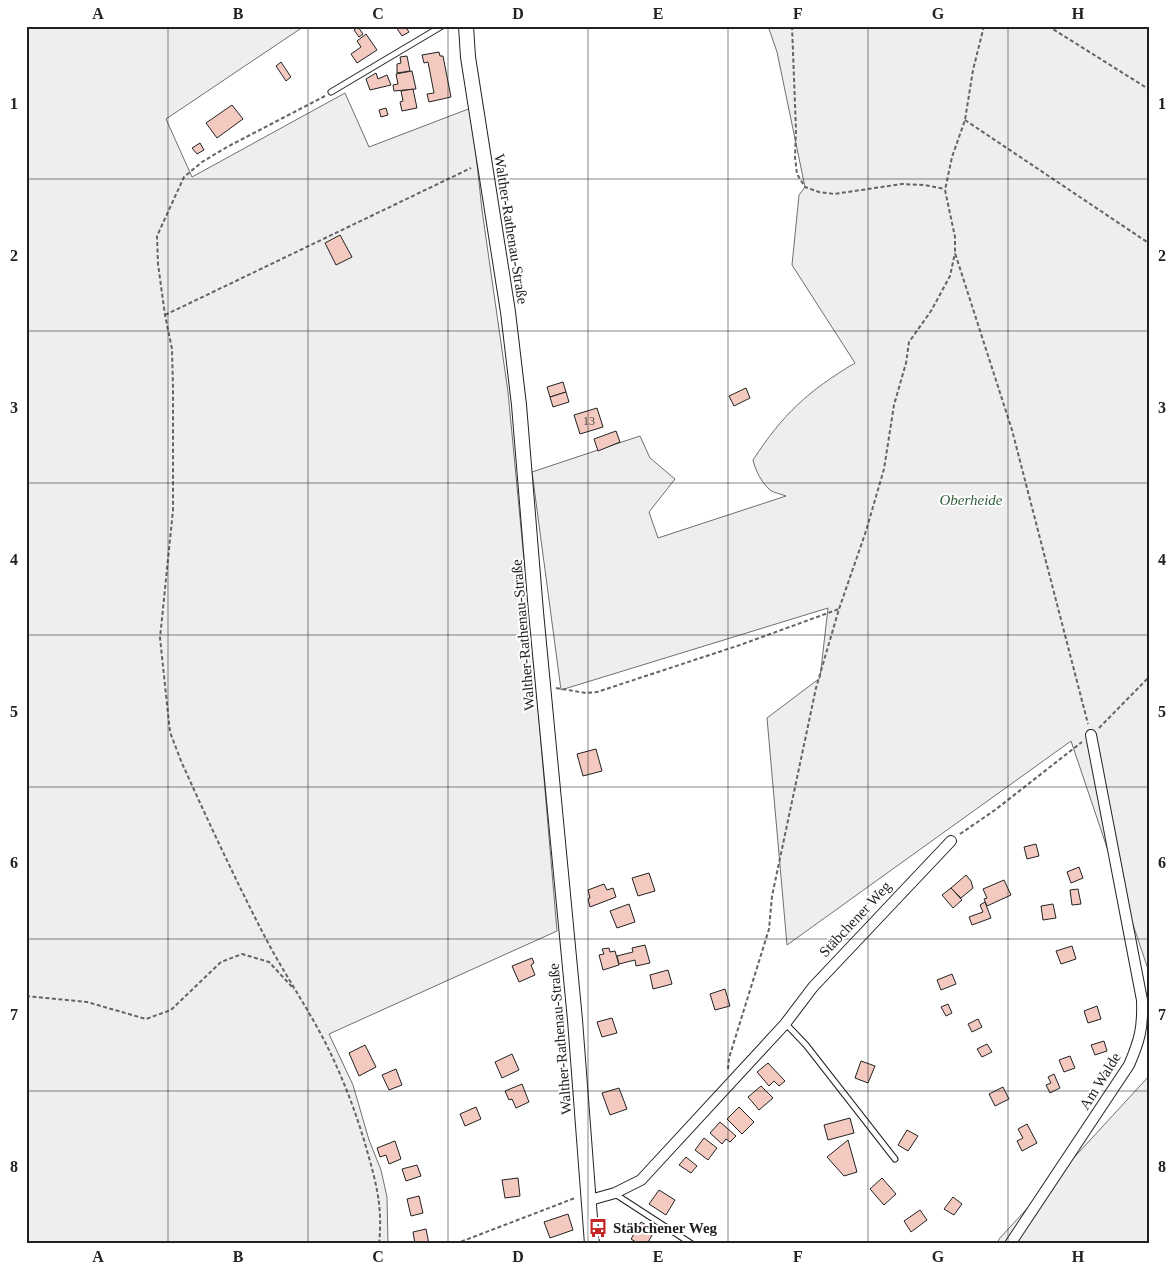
<svg xmlns="http://www.w3.org/2000/svg" width="1176" height="1270" font-family="Georgia,serif">
  <style>
    .green { fill: #eee; stroke: #6f6f6f }
    .building { fill: #f3c9c0; stroke: #222 }
    .lines { fill: none; stroke-linecap: round; stroke-linejoin: round }
    .service-casing { stroke: #222; stroke-width: 7 }
    .minor-casing { stroke: #222; stroke-width: 12 }
    .tertiary-casing { stroke: #222; stroke-width: 16 }
    .path { stroke: #646464; stroke-width: 2; stroke-dasharray: 4 2.5; stroke-linecap: butt }
    .service { stroke: #fff; stroke-width: 5 }
    .minor { stroke: #fff; stroke-width: 10 }
    .tertiary { stroke: #fff; stroke-width: 14 }
    .grid { fill: none; stroke: #222; stroke-width: 1; stroke-opacity: 0.55 }
    .labels { text-anchor: middle; stroke-width: 4; stroke-linejoin: round; paint-order: stroke }
    .number-label { font-size: 12px; fill: #564c4a }
    .street-label { font-size: 15px; fill: #222; stroke: #fff }
    .park-label { font-size: 15px; font-style: italic; fill: #2f5e38; stroke: #fff }
    .poi-label { font-size: 15px; font-weight: bold; fill: #222; stroke: #fff; text-anchor: start }
    .neatline { fill: none; stroke: #222; stroke-width: 2 }
    .grid-label { font-size: 16px; text-anchor: middle; font-weight: bold; fill: #222 }
  </style>
  <rect width="100%" height="100%" fill="#fff"/>
  <g class="green">
    <path d="M26,26H303V27L166,119L192,177L345,93L369,147L471,108L482,210L508,392L537,696L557,931L329,1034L353,1085L369,1140L381,1170L387,1197L388,1244H26Z"/>
    <path d="M768,26H1150V975L1071,741L787,945L767,718L820,678L828,608L561,690L532,472L640,436L650,458L675,479L649,512L658,538L786,496C781,494 774,493 770,490C762,483 755,470 753,460C783,414 808,391 855,363L792,265L799,195L805,187L777,52Z"/>
    <path d="M1150,1075V1244H997L999,1239Z"/>
  </g>
  <g class="building">
    <path d="M405,26L409,32L402,36L396,27Z"/>
    <path d="M358,27L363,34L359,37L354,30Z"/>
    <path d="M366,34L377,50L357,63L351,54L361,47L357,41Z"/>
    <path d="M439,52L440,56H443L451,97L429,102L427,94L434,93L428,62L424,63L422,55Z"/>
    <path d="M407,56L410,71L397,73V64L401,63L400,57Z"/>
    <path d="M281,62L291,77L286,81L276,66Z"/>
    <path d="M412,71L416,89L394,91L393,85L398,84L396,74Z"/>
    <path d="M376,73L378,79L387,75L391,85L370,90L366,79Z"/>
    <path d="M413,89L417,108L402,111L400,102L403,101L401,91Z"/>
    <path d="M232,105L243,119L217,138L206,123Z"/>
    <path d="M386,108L388,115L381,117L379,110Z"/>
    <path d="M200,143L204,150L197,154L192,148Z"/>
    <path d="M340,235L352,257L336,265L325,243Z"/>
    <path d="M563,382L566,392L550,397L547,387Z"/>
    <path d="M746,388L750,398L734,406L729,396Z"/>
    <path d="M566,392L569,402L553,407L550,397Z"/>
    <path d="M597,408L603,427L580,434L574,415Z"/>
    <path d="M616,431L620,442L598,451L594,439Z"/>
    <path d="M596,749L602,771L583,776L577,754Z"/>
    <path d="M1036,844L1039,856L1027,859L1024,847Z"/>
    <path d="M1079,867L1083,878L1071,883L1067,872Z"/>
    <path d="M649,873L655,891L638,896L632,878Z"/>
    <path d="M966,875L971,881L973,888L961,898L951,888Z"/>
    <path d="M1004,880L1011,895L987,906L984,899L987,898L983,889Z"/>
    <path d="M604,884L607,890L613,888L616,897L590,907L588,899L590,898L588,890Z"/>
    <path d="M951,888L962,900L953,908L942,895Z"/>
    <path d="M1078,889L1081,904L1072,905L1070,890Z"/>
    <path d="M985,902L991,918L972,925L969,917L983,912L980,905Z"/>
    <path d="M629,904L635,922L617,928L610,911Z"/>
    <path d="M1053,904L1056,918L1043,920L1041,906Z"/>
    <path d="M645,945L650,963L636,966L635,960L619,964L617,956L633,952L632,948Z"/>
    <path d="M1072,946L1076,959L1061,964L1056,951Z"/>
    <path d="M609,948L610,952L615,951L619,965L603,970L599,955L604,954L602,949Z"/>
    <path d="M532,958L534,963L531,965L535,975L519,982L512,966Z"/>
    <path d="M668,970L672,984L653,989L650,975Z"/>
    <path d="M952,974L956,984L941,990L937,980Z"/>
    <path d="M725,989L730,1006L715,1010L710,994Z"/>
    <path d="M948,1004L952,1013L946,1016L941,1007Z"/>
    <path d="M1097,1006L1101,1019L1088,1023L1084,1011Z"/>
    <path d="M612,1018L617,1033L602,1037L597,1022Z"/>
    <path d="M978,1019L982,1027L972,1032L968,1024Z"/>
    <path d="M1104,1041L1107,1051L1095,1055L1091,1045Z"/>
    <path d="M987,1044L992,1052L982,1057L977,1049Z"/>
    <path d="M365,1045L376,1067L359,1076L349,1053Z"/>
    <path d="M512,1054L519,1070L502,1078L495,1062Z"/>
    <path d="M1070,1056L1075,1068L1064,1072L1059,1060Z"/>
    <path d="M861,1061L875,1066L868,1083L855,1078Z"/>
    <path d="M768,1063L785,1081L779,1086L774,1081L769,1086L757,1072Z"/>
    <path d="M396,1069L402,1085L389,1090L382,1075Z"/>
    <path d="M1054,1074L1060,1088L1050,1093L1046,1085L1051,1083L1048,1077Z"/>
    <path d="M522,1084L529,1102L516,1108L512,1099L509,1100L505,1091Z"/>
    <path d="M761,1086L773,1098L759,1110L748,1097Z"/>
    <path d="M1003,1087L1009,1099L995,1106L989,1094Z"/>
    <path d="M619,1088L627,1109L610,1115L602,1093Z"/>
    <path d="M476,1107L481,1119L465,1126L460,1114Z"/>
    <path d="M739,1107L754,1122L742,1134L727,1119Z"/>
    <path d="M850,1118L854,1133L828,1140L824,1125Z"/>
    <path d="M720,1122L736,1136L730,1142L726,1139L722,1144L710,1133Z"/>
    <path d="M1027,1124L1037,1143L1022,1151L1017,1141L1023,1138L1018,1129Z"/>
    <path d="M907,1130L918,1136L908,1151L898,1145Z"/>
    <path d="M704,1138L717,1148L708,1160L695,1150Z"/>
    <path d="M848,1140L857,1172L844,1176L827,1157Z"/>
    <path d="M395,1141L401,1159L389,1164L386,1155L380,1157L377,1148Z"/>
    <path d="M686,1157L697,1166L691,1173L679,1165Z"/>
    <path d="M417,1165L421,1176L406,1181L402,1169Z"/>
    <path d="M518,1178L520,1196L505,1198L502,1180Z"/>
    <path d="M882,1178L896,1194L884,1205L870,1189Z"/>
    <path d="M659,1190L675,1200L666,1215L649,1204Z"/>
    <path d="M419,1196L423,1213L411,1216L407,1199Z"/>
    <path d="M953,1197L962,1204L954,1215L944,1209Z"/>
    <path d="M920,1210L927,1220L911,1232L904,1221Z"/>
    <path d="M568,1214L573,1230L550,1238L544,1222Z"/>
    <path d="M641,1222L655,1230L647,1244H639L631,1239Z"/>
    <path d="M426,1229L429,1244H415L413,1232Z"/>
  </g>
  <g class="lines">
    <g class="service-casing">
      <g id="service">
        <path d="M331,92L442,26"/>
        <path d="M786,1024L806,1045L895,1159"/>
        <path d="M615,1194L692,1244"/>
      </g>
    </g>
    <g class="minor-casing">
      <g id="minor">
        <path d="M590,1200L615,1193L641,1180L785,1024L813,987L951,841"/>
        <path d="M1010,1244L1129,1065C1140,1040 1143,1027 1142,1000L1091,735"/>
      </g>
    </g>
    <g class="tertiary-casing">
      <path id="tertiary" d="M466,26L468,57L508,312L519,405L536,612L575,1020L592,1244"/>
    </g>
    <g class="path">
      <path d="M792,26L796,130L795,157L797,174L805,187L819,192L834,194L902,184L924,185L945,189"/>
      <path d="M984,26L973,70L965,120L952,157L945,190L955,237V253L1012,430L1088,724"/>
      <path d="M1048,26L1150,90"/>
      <path d="M325,96L227,147L202,162L184,177L157,236L158,264L165,315L172,349L173,387V510L160,638L170,732L181,761C208,821 236,881 266,939C284,973 305,1004 323,1038C341,1073 355,1109 366,1147C376,1182 383,1207 379,1244"/>
      <path d="M965,120L1150,244"/>
      <path d="M165,315L471,168"/>
      <path d="M556,688L586,693L597,692L740,645L839,609"/>
      <path d="M1099,728L1150,676"/>
      <path d="M960,834L995,810L1082,742"/>
      <path d="M26,996L87,1002L146,1019L171,1010L221,962L242,954L269,962L294,989"/>
      <path d="M728,1069L729,1058L769,929L772,896L816,688L839,609L866,531L884,469L894,405L906,363L909,342L931,311L950,276L955,253"/>
      <path d="M455,1244L575,1198"/>
    </g>
    <use href="#service" class="service"/>
    <use href="#minor" class="minor"/>
    <use href="#tertiary" class="tertiary"/>
  </g>
  <path class="grid" d="M168,26V1244M308,26V1244M448,26V1244M588,26V1244M728,26V1244M868,26V1244M1008,26V1244M26,179H1150M26,331H1150M26,483H1150M26,635H1150M26,787H1150M26,939H1150M26,1091H1150"/>
  <defs>
    <g id="bus-bare" transform="scale(1.5)"><path d="M-5-6H5V4H4V6H2V4H-2V6H-4V4H-5ZM-3.5-4V0h7V-4ZM-3.5 1.2v1.5H-2V1.2ZM2 1.2v1.5H3.5V1.2Z" fill="#c62828" stroke="#fff" stroke-width="2.5" paint-order="stroke"/></g>
  </defs>
  <g fill-rule="evenodd">
    <use href="#bus-bare" x="598" y="1228"/>
  </g>
  <g class="labels">
    <g class="number-label">
      <text x="589" y="425">13</text>
    </g>
    <g class="street-label">
      <text transform="translate(511 229) rotate(81)" y="5">Walther-Rathenau-Straße</text>
      <text transform="translate(523 635) rotate(-95)" y="5">Walther-Rathenau-Straße</text>
      <text transform="translate(855 919) rotate(-47)" y="5">Stäbchener Weg</text>
      <text transform="translate(560 1039) rotate(-95)" y="5">Walther-Rathenau-Straße</text>
      <text transform="translate(1100 1081) rotate(-58)" y="5">Am Walde</text>
    </g>
    <g class="park-label">
      <text x="971" y="505">Oberheide</text>
    </g>
    <g class="poi-label">
      <text x="613" y="1233">Stäbchener Weg</text>
    </g>
  </g>
  <rect width="1176" height="1270" fill="none" stroke="#ffffff" stroke-width="55"/>
  <rect x="28" y="28" width="1120" height="1214" class="neatline"/>
  <g class="grid-label">
    <text x="98" y="19">A</text>
    <text x="238" y="19">B</text>
    <text x="378" y="19">C</text>
    <text x="518" y="19">D</text>
    <text x="658" y="19">E</text>
    <text x="798" y="19">F</text>
    <text x="938" y="19">G</text>
    <text x="1078" y="19">H</text>
    <text x="14" y="109">1</text>
    <text x="1162" y="109">1</text>
    <text x="14" y="261">2</text>
    <text x="1162" y="261">2</text>
    <text x="14" y="413">3</text>
    <text x="1162" y="413">3</text>
    <text x="14" y="565">4</text>
    <text x="1162" y="565">4</text>
    <text x="14" y="717">5</text>
    <text x="1162" y="717">5</text>
    <text x="14" y="868">6</text>
    <text x="1162" y="868">6</text>
    <text x="14" y="1020">7</text>
    <text x="1162" y="1020">7</text>
    <text x="14" y="1172">8</text>
    <text x="1162" y="1172">8</text>
    <text x="98" y="1262">A</text>
    <text x="238" y="1262">B</text>
    <text x="378" y="1262">C</text>
    <text x="518" y="1262">D</text>
    <text x="658" y="1262">E</text>
    <text x="798" y="1262">F</text>
    <text x="938" y="1262">G</text>
    <text x="1078" y="1262">H</text>
  </g>
</svg>
